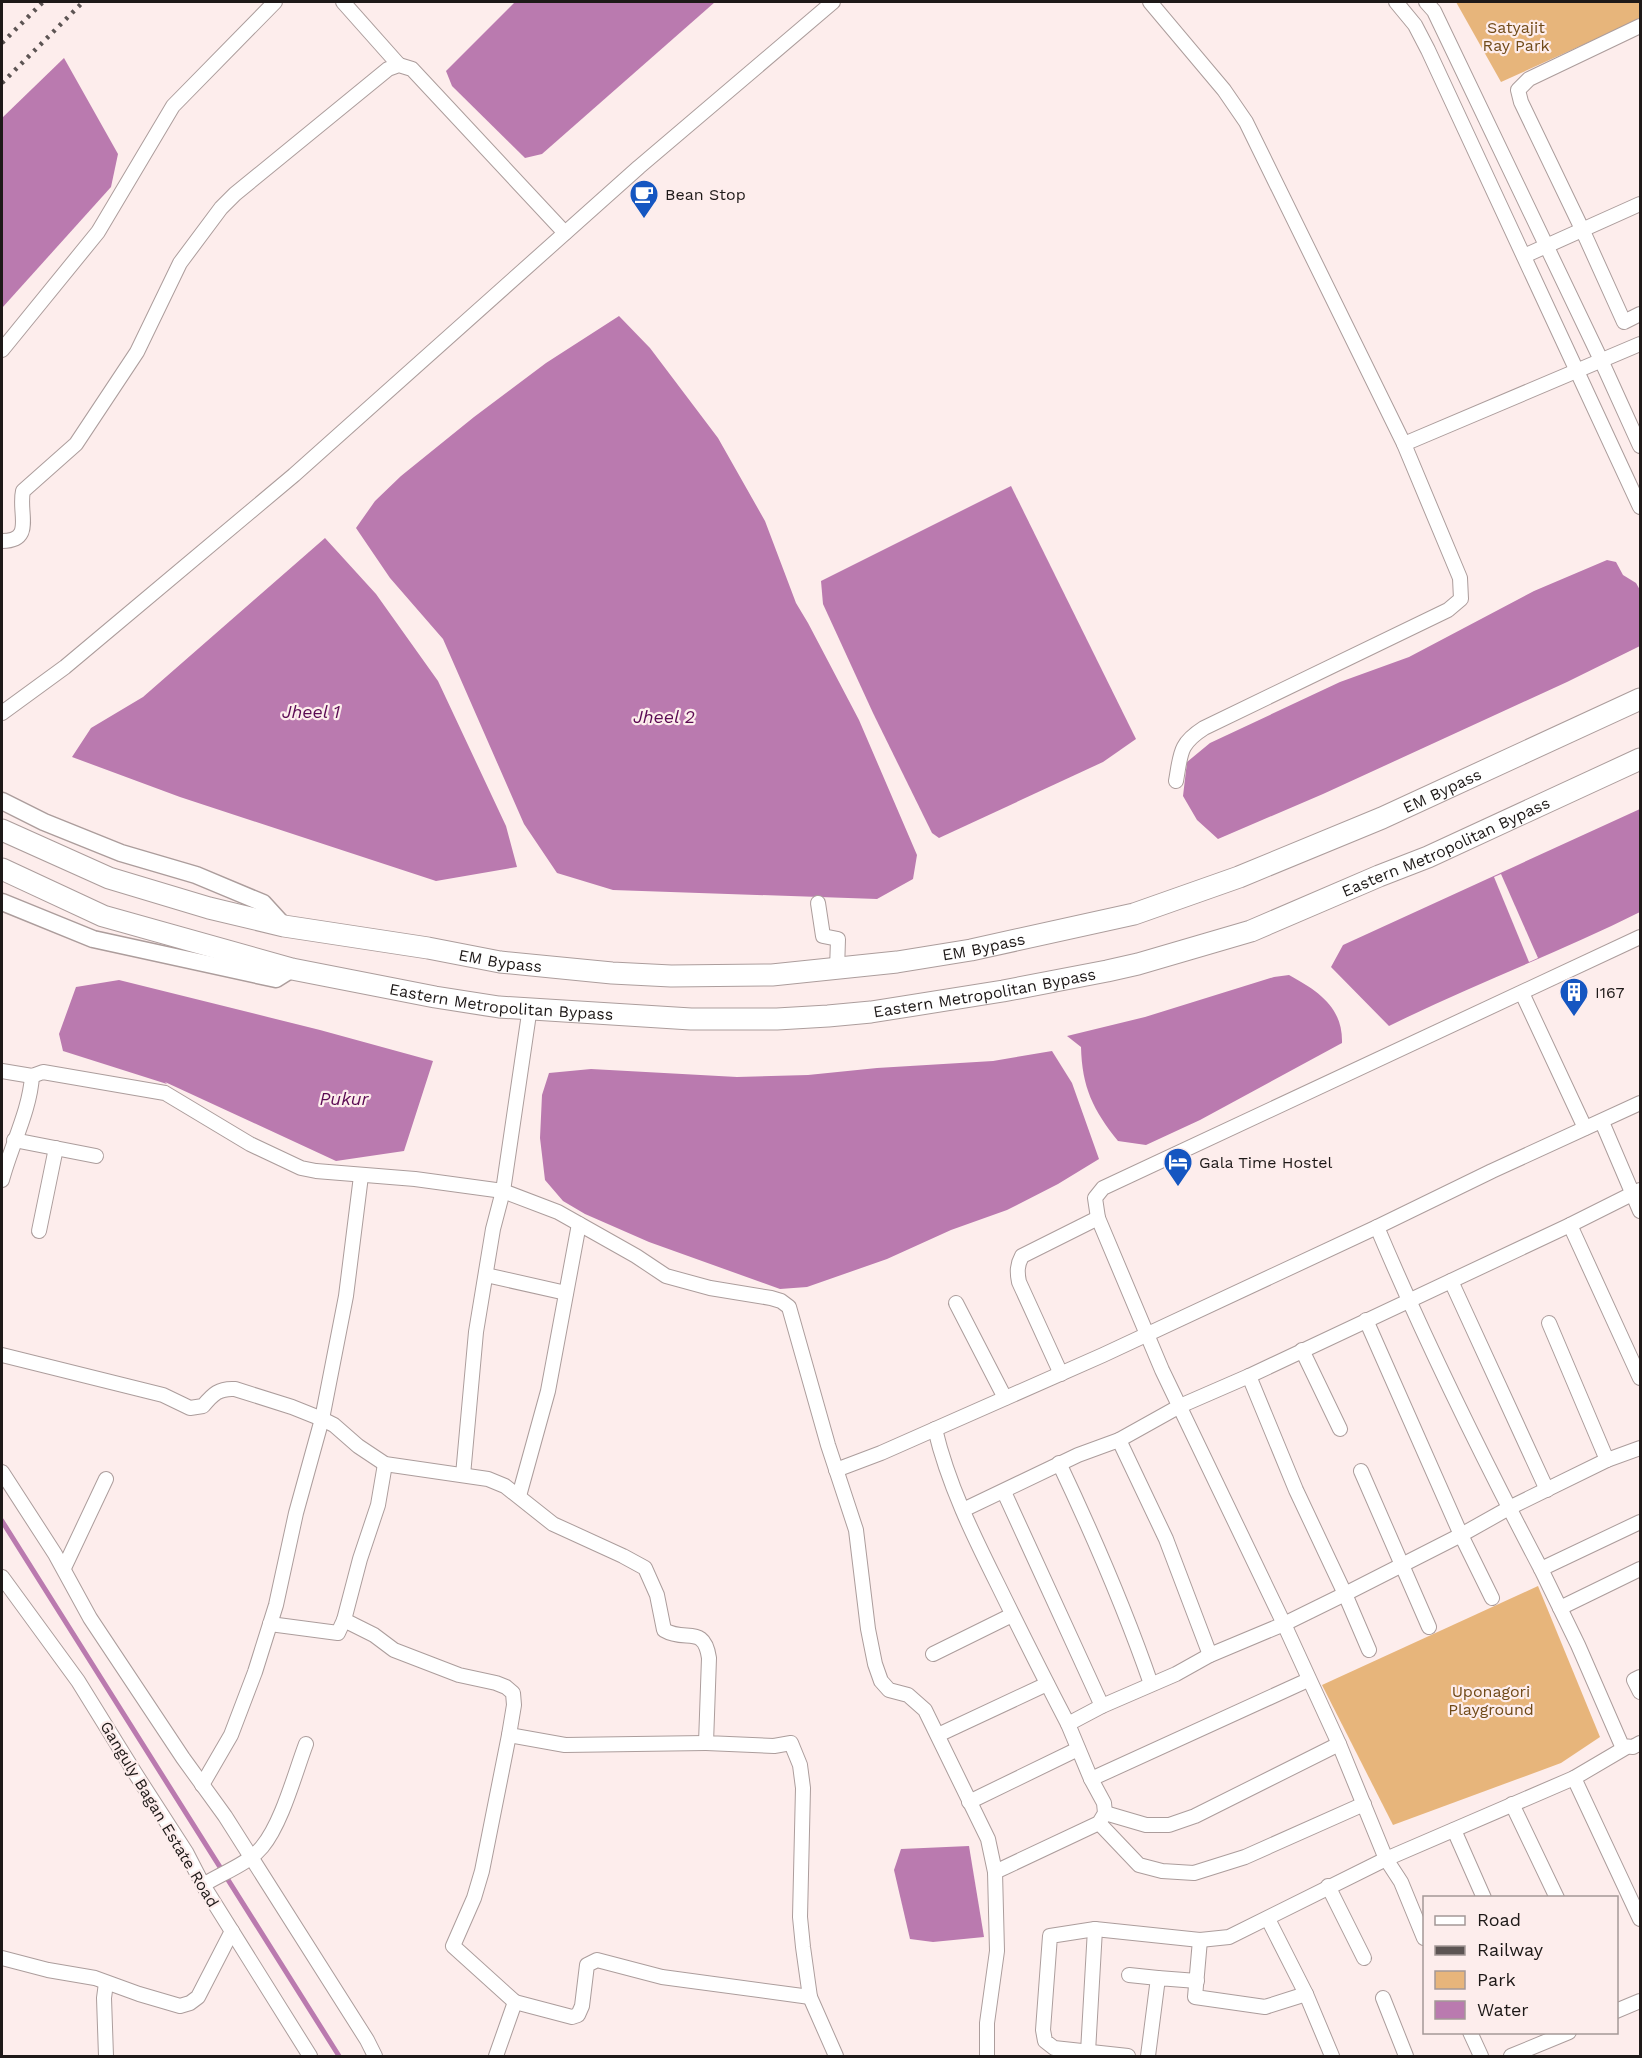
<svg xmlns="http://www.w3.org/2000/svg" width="1642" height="2058" font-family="'Work Sans',sans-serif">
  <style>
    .green { fill: #e7b57b }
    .water { fill: #ba7aaf }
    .pier { fill: #fdedec }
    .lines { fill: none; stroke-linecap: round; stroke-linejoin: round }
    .stream { stroke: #ba7aaf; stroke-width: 5 }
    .minor-casing { stroke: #ac9d9c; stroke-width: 16 }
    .tertiary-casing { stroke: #ac9d9c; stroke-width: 19 }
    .primary-casing { stroke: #ac9d9c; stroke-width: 23 }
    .minor { stroke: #fff; stroke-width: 14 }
    .tertiary { stroke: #fff; stroke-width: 16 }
    .primary { stroke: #fff; stroke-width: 21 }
    .rail { stroke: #5c5453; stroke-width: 4.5; stroke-dasharray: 3 6; stroke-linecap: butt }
    .labels { text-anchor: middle; stroke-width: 4.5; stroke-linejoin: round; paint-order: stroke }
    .park-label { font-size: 16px; fill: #704a18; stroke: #fdedec }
    .poi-label { font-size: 16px; fill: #1e1918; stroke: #fdedec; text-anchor: start }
    .street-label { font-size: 16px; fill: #1e1918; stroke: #fdedec }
    .water-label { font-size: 18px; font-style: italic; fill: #5b0a53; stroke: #fdedec }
  </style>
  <rect width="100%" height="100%" fill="#fdedec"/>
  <g class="green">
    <path d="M1456,2H1640V19L1501,82Z"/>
    <path d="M1538,1586L1600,1737L1561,1763L1393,1825L1322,1685Z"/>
  </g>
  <g class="water">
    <path d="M515,2H715L542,154L525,158L452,86L446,71Z"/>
    <path d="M64,58L118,154L111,187L2,308V118Z"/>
    <path d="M619,316L650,348L718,438L765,521L796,603L808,623L859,720L917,855L913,879L877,899L613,890L557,873L524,824L443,639L390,578L356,528L375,501L401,476L474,417L546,363Z"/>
    <path d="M1011,486L1136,739L1103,762L939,838L932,833L873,713L823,604L821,581Z"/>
    <path d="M325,538L376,594L438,681L506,826L517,867L436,881L180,797L72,757L91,728L143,697Z"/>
    <path d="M1607,560L1616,562L1623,575L1636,583L1640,590V646L1567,682L1323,794L1218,839L1197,820L1183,796L1187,762L1210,743L1340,682L1409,657L1534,591Z"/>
    <path d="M1640,809V912C1558,953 1472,985 1389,1026L1331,967L1343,945Z"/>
    <path d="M1289,975C1318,991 1343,1007 1342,1043L1200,1120L1146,1145L1118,1141C1093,1110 1082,1087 1081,1047L1067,1036L1145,1017L1274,977Z"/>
    <path d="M119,980L320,1030L433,1061L404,1151L336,1161L165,1082L167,1084L63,1051L59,1034L76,987Z"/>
    <path d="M1052,1051L1072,1083L1099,1159L1058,1184L1007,1210L951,1230L887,1259L807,1287L780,1289L649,1242L585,1214L563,1201L545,1180L540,1138L542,1095L549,1073L591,1069L737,1077L808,1075L877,1068L993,1061Z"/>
    <path d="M969,1846L984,1937L933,1942L910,1939L894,1870L901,1849Z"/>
  </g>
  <path class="pier" d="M1501,874L1538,958L1529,962L1494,877Z"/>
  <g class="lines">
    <path class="stream" d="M2,1521L339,2056"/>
    <g class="minor-casing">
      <g id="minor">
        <path d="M343,2L399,65"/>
        <path d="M1150,2L1224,90L1246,122L1404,444L1460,578L1461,599L1448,610L1204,728C1179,744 1181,753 1176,781"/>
        <path d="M1396,2L1415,25L1428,50L1640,507"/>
        <path d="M1426,2L1434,11L1601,360L1640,446"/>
        <path d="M1640,26L1529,79L1518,90L1521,102L1582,229L1624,322L1640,314"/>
        <path d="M1524,256L1640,204"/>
        <path d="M2,350L98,232L173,106L275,2"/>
        <path d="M1404,444L1640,344"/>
        <path d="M2,541C35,541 18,513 23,491L76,444L137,352L180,263L221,208L235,194L388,69L399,65L412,69L565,233"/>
        <path d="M2,713L65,667L294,475L639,167L833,2"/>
        <path d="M818,903L823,936L838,939L837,970"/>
        <path d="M1522,993L1585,1128"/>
        <path d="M2,1071L32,1076L43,1072L165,1093L250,1144L301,1168L316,1171L415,1179L503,1191L558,1212L636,1256L666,1276L710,1288L771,1298L781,1301L789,1307L828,1445L856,1530L868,1629L875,1664L881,1681L889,1690L908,1695L925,1710L988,1839L995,1872L997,1951L987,2023V2056"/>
        <path d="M1602,1122L1640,1211"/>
        <path d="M14,1140L96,1156"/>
        <path d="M2,1180C11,1146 30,1110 32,1076"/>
        <path d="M1570,1225L1640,1378"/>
        <path d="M1377,1227C1426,1343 1482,1457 1541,1569"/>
        <path d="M39,1231L56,1148"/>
        <path d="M486,1275L566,1293"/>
        <path d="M1451,1281L1547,1490"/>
        <path d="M956,1303L1005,1398"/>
        <path d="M1366,1320L1461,1535L1492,1598"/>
        <path d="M1549,1323L1607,1460"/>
        <path d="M1302,1350L1340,1429"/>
        <path d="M2,1355L163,1395L190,1408L203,1406C213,1394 219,1388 235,1389L292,1407L322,1419L334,1425L358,1446L385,1464L488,1479L505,1486L553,1524L623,1556L645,1568L657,1595L664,1630C686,1643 704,1624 709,1658L706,1743L774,1746L791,1743L800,1765L803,1788L800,1917L803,1947L810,1997L836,2056"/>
        <path d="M1061,1374L1019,1282C1017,1272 1017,1265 1022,1256L1098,1218"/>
        <path d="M1249,1376L1296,1490L1345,1594L1369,1650"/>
        <path d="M935,1429C948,1484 973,1535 998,1585C1021,1632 1044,1678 1068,1724L1102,1706L1176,1674L1210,1655L1284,1624L1345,1594L1461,1535L1509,1508L1607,1460L1640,1448"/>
        <path d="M1119,1440L1166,1539L1210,1655"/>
        <path d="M1059,1463C1093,1535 1125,1609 1151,1684"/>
        <path d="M836,1470L881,1453L1103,1355L1377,1227L1492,1171L1640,1103"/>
        <path d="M1361,1471L1429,1627"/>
        <path d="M2,1472L55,1554L90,1618L183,1758L225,1816L367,2040L375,2056"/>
        <path d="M463,1475L476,1332L493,1229L503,1191L530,1007"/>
        <path d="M1004,1492L1102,1706"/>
        <path d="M519,1496L548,1391L579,1224"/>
        <path d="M963,1510L1078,1455L1119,1440L1180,1406L1249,1376L1570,1225L1640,1190"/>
        <path d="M1640,1522L1541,1569L1578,1645L1622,1746L1633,1747L1640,1743"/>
        <path d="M64,1568L106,1479"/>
        <path d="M2,1577L78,1681L135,1773L186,1852L203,1885L310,2056"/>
        <path d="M1560,1608L1640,1569"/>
        <path d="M344,1620L374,1635L394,1650L459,1675L496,1683L506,1687L513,1693L514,1705L509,1735L482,1871L474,1898L453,1946L515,2002"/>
        <path d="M270,1624L338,1633L344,1620L360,1559L378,1505L385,1464"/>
        <path d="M933,1654L1012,1615"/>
        <path d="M1640,1677L1634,1680L1640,1692"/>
        <path d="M509,1735L565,1745L706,1743"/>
        <path d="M938,1735L1047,1684"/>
        <path d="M1625,1748L1574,1778L1640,1919"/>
        <path d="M1091,1779L1308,1680"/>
        <path d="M202,1785L231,1735L255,1672L276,1605L296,1513L322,1419L346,1296L361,1176"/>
        <path d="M969,1802L1078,1749"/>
        <path d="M1512,1804L1557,1898"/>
        <path d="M1105,1813L1146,1825H1169L1195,1816L1339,1744"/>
        <path d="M1099,1823L1139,1865L1162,1871L1194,1873L1245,1857L1364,1804"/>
        <path d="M1454,1830L1484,1898"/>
        <path d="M995,1872L1099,1823L1105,1813L1104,1803L1091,1779L1068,1724"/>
        <path d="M203,1885C222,1873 248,1864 262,1847C282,1823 295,1773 306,1744"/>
        <path d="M1328,1886L1364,1958"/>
        <path d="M1268,1919L1306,1994L1332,2056"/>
        <path d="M1424,1938L1401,1882L1386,1859L1339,1744L1284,1624L1162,1370L1098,1218L1095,1198L1103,1188L1640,937"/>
        <path d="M1200,1940L1195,1997L1265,2007L1306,1994"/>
        <path d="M2,1958L48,1970L95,1978L139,1994L180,2006L190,2003L198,1997L232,1931"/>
        <path d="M1129,1975L1158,1978"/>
        <path d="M1383,1998L1406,2056"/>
        <path d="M1616,2011L1640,2001"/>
        <path d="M1470,2032L1481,2056"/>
        <path d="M1088,2052L1095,1929"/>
        <path d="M106,2056L104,1998L106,1983"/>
        <path d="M496,2056L515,2002L572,2017L578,2015L582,2006L587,1965L597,1960L662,1977L810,1997"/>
        <path d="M1128,2056L1054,2048L1045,2041L1043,2030L1050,1936L1095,1929L1200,1940L1229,1937L1386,1859L1574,1778"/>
        <path d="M1148,2056L1158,1978L1197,1981"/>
        <path d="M1511,2056L1569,2032"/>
      </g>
    </g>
    <g class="tertiary-casing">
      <g id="tertiary">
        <path d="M2,801L44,822L121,853L196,875L263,903L284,926"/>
        <path d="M2,902L93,939L276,979L292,969"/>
      </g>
    </g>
    <g class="primary-casing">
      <g id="primary">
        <path id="s1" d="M2,830L109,878L209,908L284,926L428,948L500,962L612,973L671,976L772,975L897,962L971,950L1134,914L1239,877L1382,818L1640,699"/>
        <path id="s2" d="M2,869L103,916L292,969L435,997L499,1007L691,1019H777L828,1016L871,1012L1003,991L1107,971L1138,964L1251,931L1379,876L1428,857L1640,759"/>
      </g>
    </g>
    <use href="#minor" class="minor"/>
    <use href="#tertiary" class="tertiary"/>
    <use href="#primary" class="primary"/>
    <g class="rail">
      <path d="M2,43L43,2"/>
      <path d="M2,83L83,2"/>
    </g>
  </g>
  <defs>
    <g id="cafe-pin" transform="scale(1.5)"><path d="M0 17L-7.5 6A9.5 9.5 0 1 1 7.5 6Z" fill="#1556c1" stroke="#fdedec"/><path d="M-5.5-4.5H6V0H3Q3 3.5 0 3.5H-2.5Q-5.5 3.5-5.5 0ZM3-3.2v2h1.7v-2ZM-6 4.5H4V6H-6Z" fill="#fff"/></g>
    <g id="building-pin" transform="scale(1.5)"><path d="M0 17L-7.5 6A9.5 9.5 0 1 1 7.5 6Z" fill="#1556c1" stroke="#fdedec"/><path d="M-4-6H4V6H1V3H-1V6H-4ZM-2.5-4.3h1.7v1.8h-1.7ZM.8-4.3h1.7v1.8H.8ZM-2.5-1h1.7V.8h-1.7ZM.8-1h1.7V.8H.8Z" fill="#fff"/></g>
    <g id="hotel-pin" transform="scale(1.5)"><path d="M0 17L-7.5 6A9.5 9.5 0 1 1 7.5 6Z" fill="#1556c1" stroke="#fdedec"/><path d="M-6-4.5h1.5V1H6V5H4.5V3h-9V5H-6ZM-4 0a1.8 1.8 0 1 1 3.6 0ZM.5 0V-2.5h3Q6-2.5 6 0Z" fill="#fff"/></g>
  </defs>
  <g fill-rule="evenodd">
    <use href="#cafe-pin" x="644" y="194"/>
    <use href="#building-pin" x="1574" y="992"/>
    <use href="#hotel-pin" x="1178" y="1162"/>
  </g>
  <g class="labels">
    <g class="park-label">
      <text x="1516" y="33">Satyajit<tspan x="1516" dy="18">Ray Park</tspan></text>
      <text x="1491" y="1697">Uponagori<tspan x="1491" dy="18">Playground</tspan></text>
    </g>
    <g class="poi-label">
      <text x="665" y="200">Bean Stop</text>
      <text x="1595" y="998">I167</text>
      <text x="1199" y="1168">Gala Time Hostel</text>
    </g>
    <g class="street-label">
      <text dy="6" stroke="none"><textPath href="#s1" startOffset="1490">EM Bypass</textPath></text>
      <text dy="6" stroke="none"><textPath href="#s2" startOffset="1492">Eastern Metropolitan Bypass</textPath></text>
      <text dy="6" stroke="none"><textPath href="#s1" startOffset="1004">EM Bypass</textPath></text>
      <text dy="6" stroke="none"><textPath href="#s1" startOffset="518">EM Bypass</textPath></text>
      <text dy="6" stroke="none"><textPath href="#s2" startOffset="1006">Eastern Metropolitan Bypass</textPath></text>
      <text dy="6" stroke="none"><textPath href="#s2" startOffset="520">Eastern Metropolitan Bypass</textPath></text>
      <text transform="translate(160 1814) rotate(59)" y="6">Ganguly Bagan Estate Road</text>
    </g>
    <g class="water-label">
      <text x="311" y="718">Jheel 1</text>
      <text x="664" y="723">Jheel 2</text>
      <text x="344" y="1105">Pukur</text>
    </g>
  </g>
  <rect width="1642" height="2058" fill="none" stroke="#1e1918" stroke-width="6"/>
  <rect x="1423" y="1896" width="195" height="138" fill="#fdedec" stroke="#a49897" stroke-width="1.5"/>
  <rect x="1435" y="1916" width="30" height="9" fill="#ffffff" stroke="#a49897" stroke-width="1.5"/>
  <text x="1477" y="1926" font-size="18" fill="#1e1918">Road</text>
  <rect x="1435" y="1946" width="30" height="9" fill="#5c5453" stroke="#a49897" stroke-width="1.5"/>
  <text x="1477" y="1956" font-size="18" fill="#1e1918">Railway</text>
  <rect x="1435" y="1971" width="30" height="18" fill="#e7b57b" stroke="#a49897" stroke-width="1.5"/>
  <text x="1477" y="1986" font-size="18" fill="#1e1918">Park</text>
  <rect x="1435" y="2001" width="30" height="18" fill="#ba7aaf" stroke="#a49897" stroke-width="1.5"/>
  <text x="1477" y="2016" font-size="18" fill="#1e1918">Water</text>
</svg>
